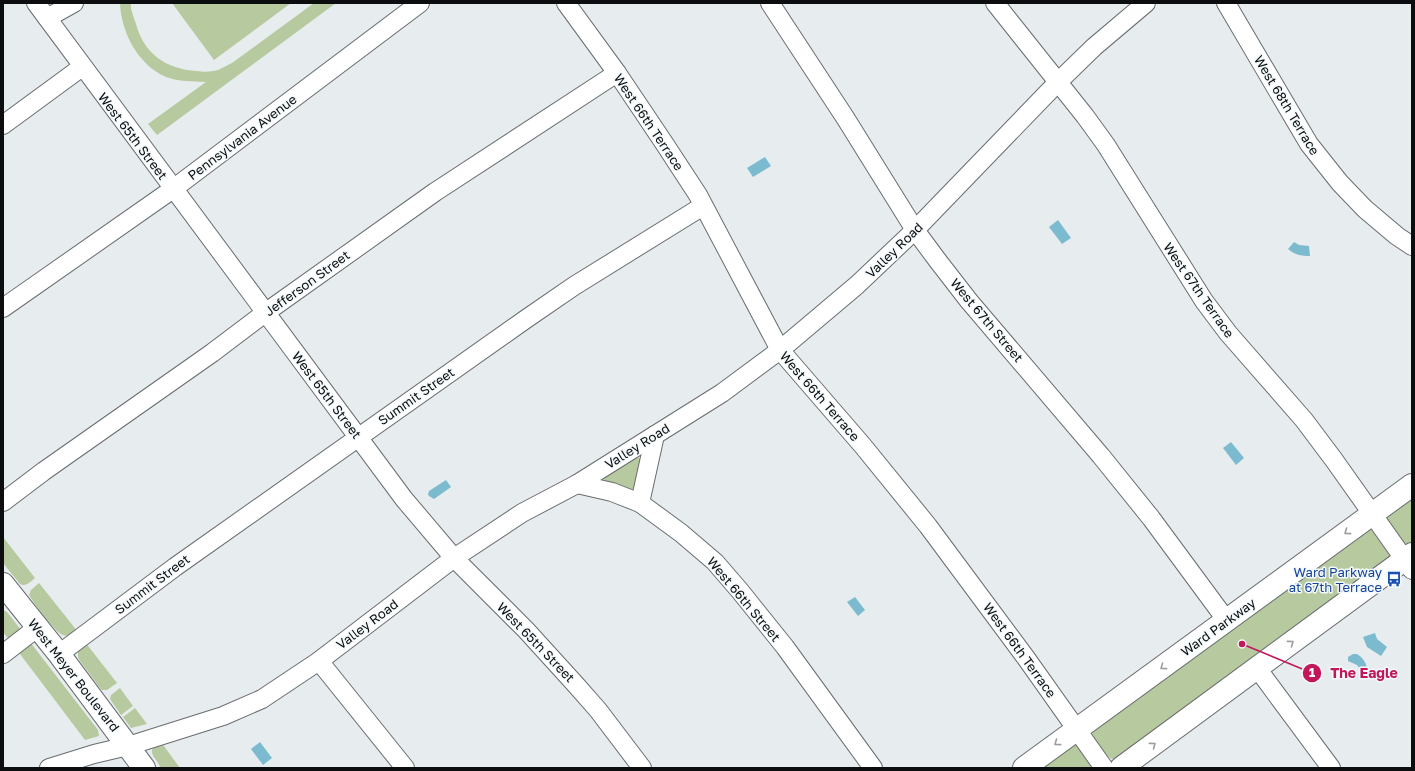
<svg xmlns="http://www.w3.org/2000/svg" width="1415" height="771" font-family="'Golos Text',sans-serif">
  <style>
    .green { fill: #b7c99e }
    .water { fill: #7cbbcf }
    .lines { fill: none; stroke-linecap: round; stroke-linejoin: round }
    .minor-casing { stroke: #696d70; stroke-width: 20 }
    .major-casing { stroke: #696d70; stroke-width: 24 }
    .minor { stroke: #fff; stroke-width: 18 }
    .major { stroke: #fff; stroke-width: 22 }
    .oneway { stroke: #9d9e9f }
    .labels { text-anchor: middle; stroke-width: 3; stroke-linejoin: round; paint-order: stroke }
    .street-label { font-size: 13px; fill: #0b0d0e; stroke: #f4f9fc }
    .transit-label { font-size: 13px; fill: #164399; stroke: #f4f9fc; text-anchor: end }
    .leader { fill: none; stroke: #c2185b; stroke-width: 1.5 }
    .callout-dot { fill: #c2185b; stroke: #f4f9fc; stroke-width: 1.5 }
    .mark-label { font-size: 12px; text-anchor: middle; font-weight: bold; fill: #fff }
    .callout-label { font-size: 14px; text-anchor: middle; font-weight: bold; fill: #c2185b; stroke: #f4f9fc; stroke-width: 3; stroke-linejoin: round; paint-order: stroke }
  </style>
  <rect width="100%" height="100%" fill="#e7ecef"/>
  <g class="green">
    <path d="M120,3H131C130,10 134,17 136,24C144,54 166,69 197,71C203,72 211,72 218,70C223,68 227,65 232,63L314,3H336L157,135L148,124L206,82C192,81 179,82 166,77C138,65 121,32 120,3Z"/>
    <path d="M172,3H291L214,60Z"/>
    <path d="M635,457L639,458L642,461L635,491L630,492L605,483L604,479L605,475Z"/>
    <path d="M1412,497V544H1407L1403,542L1387,520L1386,517Z"/>
    <path d="M1368,529L1375,531L1391,554V557L1116,759H1112C1104,755 1093,740 1092,732L1095,728Z"/>
    <path d="M3,537L35,578C30,582 26,587 20,584L3,563Z"/>
    <path d="M39,583L78,632C73,634 68,637 63,635C56,633 33,602 29,595L31,590Z"/>
    <path d="M3,610L7,612L21,630L10,641L3,632Z"/>
    <path d="M30,642L98,730L99,736L85,740L17,650Z"/>
    <path d="M85,642L117,683L107,690H102L100,688L80,661L78,657V650Z"/>
    <path d="M120,688L133,706L121,715L110,699L111,695Z"/>
    <path d="M135,708L147,724L131,728L123,717Z"/>
    <path d="M161,742L180,768L160,767C157,757 143,752 161,742Z"/>
    <path d="M1074,743L1077,744L1096,768H1038Z"/>
  </g>
  <g class="water">
    <path d="M765,157L771,166L753,177L747,168Z"/>
    <path d="M1058,220L1071,238L1062,244L1049,227Z"/>
    <path d="M1294,242L1299,245L1309,246L1310,256C1301,256 1295,255 1288,249Z"/>
    <path d="M1231,442L1244,458L1236,465L1223,448Z"/>
    <path d="M446,480L451,487L434,499L429,496L428,494L429,491Z"/>
    <path d="M855,597L865,610L858,616L847,602Z"/>
    <path d="M1375,633L1377,639L1387,647L1381,656L1367,647L1363,637Z"/>
    <path d="M1353,654H1357C1362,657 1366,662 1367,668L1364,670L1360,669L1357,665L1348,661V657Z"/>
    <path d="M260,742L272,758L263,765L251,749Z"/>
  </g>
  <g class="lines">
    <g class="minor-casing">
      <g id="minor">
        <path d="M36,3L404,499L454,558L526,630L576,685L598,710L642,768"/>
        <path d="M566,3L617,73L664,143L698,195L780,350L863,446L928,526L1026,658L1104,768"/>
        <path d="M770,3L846,119L915,230L938,261L969,301L1101,456L1151,518L1227,621"/>
        <path d="M995,3L1085,116L1106,145L1204,301L1228,333L1304,420L1334,460L1412,570"/>
        <path d="M1226,3L1309,144L1340,183L1365,209L1397,236L1412,246"/>
        <path d="M47,18L74,3"/>
        <path d="M3,125L82,67"/>
        <path d="M3,308L173,189L420,3"/>
        <path d="M655,435L640,503L681,533L715,562L740,591L785,647L873,768"/>
        <path d="M577,484L612,492L640,503"/>
        <path d="M3,502L44,471L212,353L265,313L435,192L617,73"/>
        <path d="M3,654L38,627"/>
        <path d="M59,654L175,567L526,319L574,286L703,206"/>
        <path d="M319,661L405,768"/>
        <path d="M1257,668L1331,768"/>
        <path d="M49,768L94,754L128,746L223,716L262,699L319,661L454,558L522,513L577,484L722,393L780,350L857,285L915,230L1058,82L1094,47L1146,3"/>
      </g>
    </g>
    <g class="major-casing">
      <g id="major">
        <path d="M3,584L59,654L144,768"/>
        <path d="M1024,768L1412,485"/>
        <path d="M1121,768L1412,554"/>
      </g>
    </g>
    <use href="#minor" class="minor"/>
    <use href="#major" class="major"/>
  </g>
  <defs><path id="oneway-chevron" d="M-2-3.5L2.5 0L-2 3.5" fill="none" stroke-width="1.6" stroke-linecap="round" stroke-linejoin="round"/></defs>
  <g class="oneway">
    <use href="#oneway-chevron" transform="translate(1347 532) rotate(144)"/>
    <use href="#oneway-chevron" transform="translate(1291 643) rotate(-36)"/>
    <use href="#oneway-chevron" transform="translate(1163 667) rotate(144)"/>
    <use href="#oneway-chevron" transform="translate(1057 743) rotate(144)"/>
    <use href="#oneway-chevron" transform="translate(1153 745) rotate(-37)"/>
  </g>
  <defs>
    <g id="bus-bare" transform="scale(1.2)"><path d="M-5-6H5V4H4V6H2V4H-2V6H-4V4H-5ZM-3.5-4V0h7V-4ZM-3.5 1.2v1.5H-2V1.2ZM2 1.2v1.5H3.5V1.2Z" fill="#1a4fb4" stroke="#f4f9fc" stroke-width="2.5" paint-order="stroke"/></g>
  </defs>
  <g fill-rule="evenodd">
    <use href="#bus-bare" x="1394" y="579"/>
  </g>
  <g class="labels">
    <g class="street-label">
      <text transform="translate(1287 105) rotate(59)" y="5">West 68th Terrace</text>
      <text transform="translate(649 122) rotate(56)" y="5">West 66th Terrace</text>
      <text transform="translate(133 136) rotate(53)" y="5">West 65th Street</text>
      <text transform="translate(242 137) rotate(-37)" y="5">Pennsylvania Avenue</text>
      <text transform="translate(894 250) rotate(-44)" y="5">Valley Road</text>
      <text transform="translate(307 283) rotate(-36)" y="5">Jefferson Street</text>
      <text transform="translate(1199 290) rotate(55)" y="5">West 67th Terrace</text>
      <text transform="translate(987 320) rotate(50)" y="5">West 67th Street</text>
      <text transform="translate(327 395) rotate(53)" y="5">West 65th Street</text>
      <text transform="translate(416 396) rotate(-35)" y="5">Summit Street</text>
      <text transform="translate(820 396) rotate(49)" y="5">West 66th Terrace</text>
      <text transform="translate(637 446) rotate(-32)" y="5">Valley Road</text>
      <text transform="translate(152 584) rotate(-37)" y="5">Summit Street</text>
      <text transform="translate(744 599) rotate(50)" y="5">West 66th Street</text>
      <text transform="translate(367 624) rotate(-37)" y="5">Valley Road</text>
      <text transform="translate(1218 627) rotate(-36)" y="5">Ward Parkway</text>
      <text transform="translate(536 642) rotate(46)" y="5">West 65th Street</text>
      <text transform="translate(1020 650) rotate(54)" y="5">West 66th Terrace</text>
      <text transform="translate(74 675) rotate(52)" y="5">West Meyer Boulevard</text>
    </g>
    <g class="transit-label">
      <text x="1382" y="577">Ward Parkway<tspan x="1382" dy="15">at 67th Terrace</tspan></text>
    </g>
  </g>
  <path class="leader" d="M1242 644L1312 673"/>
  <g class="callout-dot">
    <circle cx="1242" cy="644" r="4"/>
    <circle cx="1312" cy="673" r="10"/>
  </g>
  <g class="mark-label">
    <text x="1312" y="677">1</text>
  </g>
  <g class="callout-label">
    <text x="1364" y="678">The Eagle</text>
  </g>
  <rect width="1415" height="771" fill="none" stroke="#0b0d0e" stroke-width="8"/>
</svg>
